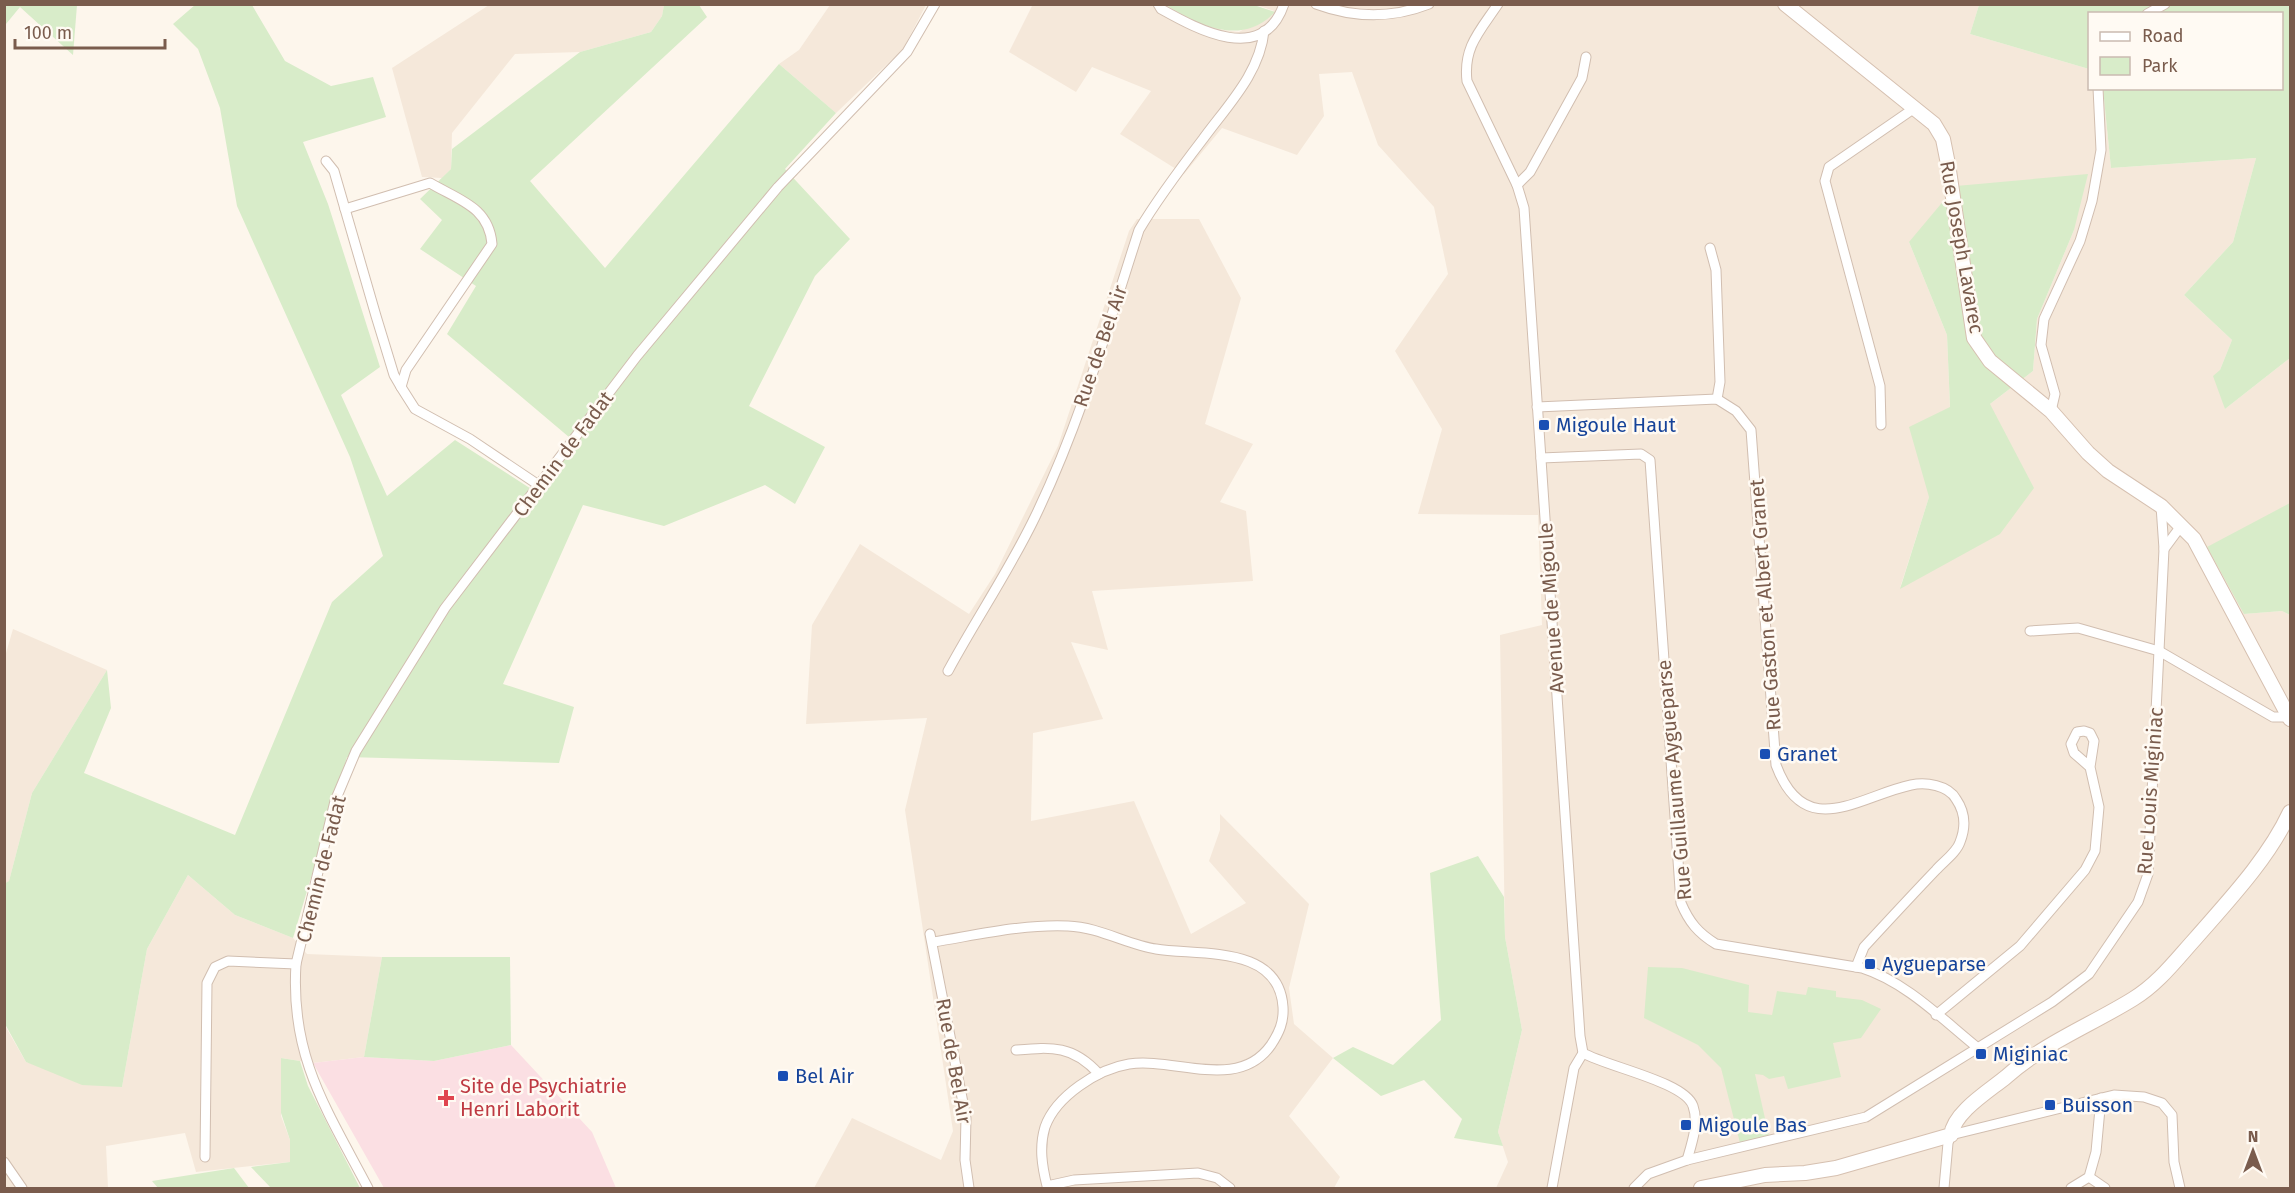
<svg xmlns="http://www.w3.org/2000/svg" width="2295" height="1193" font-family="'Fira Sans',sans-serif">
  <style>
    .residential { fill: #f5e8da; fill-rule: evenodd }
    .medical { fill: #fbdfe3 }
    .green { fill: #d8ecc9 }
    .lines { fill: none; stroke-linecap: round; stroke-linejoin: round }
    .street-casing { stroke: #d1beb0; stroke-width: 11 }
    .secondary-casing { stroke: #d6c0b0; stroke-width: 16 }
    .street { stroke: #fff; stroke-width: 9 }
    .secondary { stroke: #fff; stroke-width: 14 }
    .transit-dot { fill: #1a4fb4; stroke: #fffaf3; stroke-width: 2 }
    .health-dot { fill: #e0444e; stroke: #fffaf3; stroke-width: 2 }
    .labels { text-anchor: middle; stroke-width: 5; stroke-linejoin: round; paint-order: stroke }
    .street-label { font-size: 20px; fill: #7a5c4d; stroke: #fffaf3 }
    .transit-label { font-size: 20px; fill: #164399; stroke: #fffaf3; text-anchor: start }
    .health-label { font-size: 20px; fill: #be3a42; stroke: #fffaf3; text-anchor: start }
  </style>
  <rect width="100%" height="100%" fill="#fdf6ec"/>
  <g class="residential">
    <path d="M1033,4L1166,5L1182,14L1223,30L1239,32L1274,11L1254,4L1979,5L1970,34L2089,69L2090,88L2103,89L2111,168L2256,158L2233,242L2184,295L2232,340L2220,370L2225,409L2290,358V503L2275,513L2244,614L2282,611L2290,615V1188H1496L1508,1162L1498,1132L1522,1030L1505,937L1500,635L1542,625L1538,515L1418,514L1442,429L1395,351L1448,274L1434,207L1378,145L1352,72L1319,74L1324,116L1297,155L1222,128L1184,174L1120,134L1151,91L1092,67L1076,92L1009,52ZM2074,230L2037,319L2033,371L1990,404L1900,588L1929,497L1950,408L1947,335L1909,242Z"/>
    <path d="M489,5H664L662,16L651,32L580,52L515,54L452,133L451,169L442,178L422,177L392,68Z"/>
    <path d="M830,5H926L903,49L836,113L779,64L799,50Z"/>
    <path d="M1137,219H1199L1241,298L1205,424L1253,444L1220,502L1246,511L1253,581L1092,591L1108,650L1071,642L1103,719L1033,733L1031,821L1134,801L1191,934L1246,903L1209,861L1220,830V814L1309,904L1289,988L1294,1024L1333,1058L1289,1116L1340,1177L1334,1188H814L852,1118L941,1160L953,1131L905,810L927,718L806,724L812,625L860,544L969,614L995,574L1058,446L1129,231Z"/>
    <path d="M13,629L107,670L32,793L9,881L5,884L4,660Z"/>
    <path d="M188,875L235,915L293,938L307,954L382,957L364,1057L313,1063L281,1058V1116L290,1140V1162L196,1172L185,1133L106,1146L108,1188H5L4,1024L26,1062L122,1087L147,949Z"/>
  </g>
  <path class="medical" d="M511,1045L592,1132L616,1188H384L313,1063L364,1057L434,1061Z"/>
  <g class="green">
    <path d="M4,5H77L73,55L20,7L6,24Z"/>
    <path d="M195,5H252L285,61L331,86L373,77L386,117L303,142L328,204L380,367L341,395L387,496L455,440L539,494L576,443L447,334L476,286L420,249L442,220L420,199L451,169L452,149L580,52L651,32L662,16L664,5H699L707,17L530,181L605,268L779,64L836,113L785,169L850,239L815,276L749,406L825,447L795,504L765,485L664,526L583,505L503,684L574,707L559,763L347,757L293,938L235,915L188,875L147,949L122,1087L82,1085L26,1062L5,1024L4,884L9,881L32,793L107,670L111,708L84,773L235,835L332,602L383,556L350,457L237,206L220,108L198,49L173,24Z"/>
    <path d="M1166,5H1254L1275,12C1242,46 1201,27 1166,5Z"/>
    <path d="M1979,5H2290V358L2225,409L2213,376L2220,370L2232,340L2184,295L2233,242L2256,158L2111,168L2103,89L2282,88V14H2090L2089,69L1970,34Z"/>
    <path d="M2088,174L2074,230L2037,319L2033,371L1990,404L2034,488L2000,534L1900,589L1929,497L1909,427L1950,407L1947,335L1909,242L1956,186Z"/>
    <path d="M2290,503V615L2282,611L2244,614L2207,547Z"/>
    <path d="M1478,856L1504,897L1505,937L1522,1030L1498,1132L1503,1146L1454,1138L1462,1119L1424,1080L1381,1096L1333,1058L1353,1047L1393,1065L1441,1020L1430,873Z"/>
    <path d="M382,957H510L511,1045L434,1061L364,1057Z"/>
    <path d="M1648,967L1682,968L1749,985L1748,1012L1772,1015L1777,991L1806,995L1808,987L1836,991V997L1862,1000L1881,1009L1861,1038L1833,1043L1841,1077L1788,1089L1784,1076L1769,1079L1763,1075L1755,1074L1769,1136L1740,1143L1721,1068L1698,1045L1644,1018Z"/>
    <path d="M281,1058L300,1061L308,1086L360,1188H271L251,1167L290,1162V1140L281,1113Z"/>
    <path d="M234,1168L249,1188H158L152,1181Z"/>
  </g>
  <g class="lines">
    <g class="street-casing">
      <g id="street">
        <path d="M1158,4L1161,9C1197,29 1263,66 1284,4"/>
        <path d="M1316,4C1354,18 1391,19 1429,4"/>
        <path d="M1498,4C1480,31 1463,47 1467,81L1517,185L1524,208L1580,1036L1583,1053C1608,1067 1685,1082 1693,1106C1699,1123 1692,1143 1687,1160"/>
        <path d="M2147,14L2165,4"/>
        <path d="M326,161L334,171L376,316L394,375L401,387"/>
        <path d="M1517,185L1530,172L1582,78L1586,57"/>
        <path d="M345,209L430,183C459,200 489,207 492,244L406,370L401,387L415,409L470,439L540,486"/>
        <path d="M1710,248L1716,270L1720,382L1717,399"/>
        <path d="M1537,407L1717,399L1736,411L1751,430L1776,765C1805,843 1859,796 1911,785C1926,782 1948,785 1956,799C1965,812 1966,827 1960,842C1957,852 1943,862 1936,870C1912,895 1888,921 1864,947L1856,967"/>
        <path d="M2051,411L2055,394L2041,345L2044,319L2080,241L2092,201L2101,150L2098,88"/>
        <path d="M1881,425L1880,386L1825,181L1829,167L1916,107"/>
        <path d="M1541,458L1641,454L1650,460L1681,903C1689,922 1698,933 1716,944L1862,968C1906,982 1942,1019 1978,1048"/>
        <path d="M2164,549L2181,526"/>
        <path d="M2030,631L2078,628L2159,651L2273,717H2290"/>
        <path d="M948,671C976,619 1009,571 1035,517C1079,426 1108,326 1139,230C1158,198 1180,169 1203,139C1227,106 1260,73 1264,31"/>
        <path d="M930,934L966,1118L965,1160L969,1188"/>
        <path d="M933,942C977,935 1023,924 1068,926C1099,927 1128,945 1156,949C1198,956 1279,944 1283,1007C1284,1022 1279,1033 1271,1045C1238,1092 1175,1057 1129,1064C1098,1069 1056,1096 1045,1127C1039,1147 1042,1166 1047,1186L1074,1180L1198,1173L1217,1178L1230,1188"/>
        <path d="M1936,1015L2020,946L2085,870L2095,851L2099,807L2090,767L2094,741L2090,733L2084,731L2077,732L2071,744L2074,753L2090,767"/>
        <path d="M1016,1050C1052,1047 1073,1045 1099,1074"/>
        <path d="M205,1157L207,983L215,967L228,961L296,964"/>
        <path d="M4,1162L22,1188"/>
        <path d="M2089,1177L2105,1188"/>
        <path d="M368,1188C327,1110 290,1057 296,964L335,801L356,751L445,608L637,356L778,187L907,52L935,4"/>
        <path d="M1552,1188L1574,1068L1583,1053"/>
        <path d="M1634,1188L1648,1174L1687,1160L1866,1117L2052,1002L2089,974L2138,902L2148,874L2164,549L2161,506"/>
        <path d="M1944,1188L1948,1143L1951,1135L2114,1095L2144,1097L2162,1103L2172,1115L2174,1162L2180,1188"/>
        <path d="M2071,1188L2089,1177L2096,1152L2101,1098"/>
      </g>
    </g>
    <g class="secondary-casing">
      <g id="secondary">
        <path d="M1785,4L1934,124L1943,139L1948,164L1974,338L1990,361L2051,411L2088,453L2108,471L2161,506L2194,539L2290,719"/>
        <path d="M1701,1188L1765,1175L1805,1173L1836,1168L1951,1135C1954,1112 1989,1091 2006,1077C2044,1043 2091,1025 2133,999C2158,984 2176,960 2195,939C2229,900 2268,859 2290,812"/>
      </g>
    </g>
    <use href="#street" class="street"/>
    <use href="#secondary" class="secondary"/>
  </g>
  <g class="transit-dot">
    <rect x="1538" y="419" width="12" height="12" rx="3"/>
    <rect x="1759" y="748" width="12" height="12" rx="3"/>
    <rect x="1864" y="958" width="12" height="12" rx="3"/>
    <rect x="1975" y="1048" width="12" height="12" rx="3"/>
    <rect x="777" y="1070" width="12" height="12" rx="3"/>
    <rect x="2044" y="1099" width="12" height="12" rx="3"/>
    <rect x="1680" y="1119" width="12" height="12" rx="3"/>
  </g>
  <path class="health-dot" d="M443 1089h6v6h6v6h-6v6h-6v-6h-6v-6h6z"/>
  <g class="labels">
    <g class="street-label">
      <text transform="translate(1962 247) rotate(80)" y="7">Rue Joseph Lavarec</text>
      <text transform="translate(1100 346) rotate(-71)" y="7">Rue de Bel Air</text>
      <text transform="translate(563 454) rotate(-53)" y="7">Chemin de Fadat</text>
      <text transform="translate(1765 605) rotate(-94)" y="7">Rue Gaston et Albert Granet</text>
      <text transform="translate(1551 608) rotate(-94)" y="7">Avenue de Migoule</text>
      <text transform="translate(1674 780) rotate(-95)" y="7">Rue Guillaume Aygueparse</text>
      <text transform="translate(2150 791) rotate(-86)" y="7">Rue Louis Miginiac</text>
      <text transform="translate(321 869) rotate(-76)" y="7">Chemin de Fadat</text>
      <text transform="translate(954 1061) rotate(80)" y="7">Rue de Bel Air</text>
    </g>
    <g class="transit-label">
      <text x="1556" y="432">Migoule Haut</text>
      <text x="1777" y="761">Granet</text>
      <text x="1882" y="971">Aygueparse</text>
      <text x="1993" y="1061">Miginiac</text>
      <text x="795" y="1083">Bel Air</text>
      <text x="2062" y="1112">Buisson</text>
      <text x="1698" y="1132">Migoule Bas</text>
    </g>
    <g class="health-label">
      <text x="460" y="1093">Site de Psychiatrie<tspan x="460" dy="23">Henri Laborit</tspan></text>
    </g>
  </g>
  <rect width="2295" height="1193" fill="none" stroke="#7a5c4d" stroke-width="12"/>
  <rect x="2088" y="12" width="195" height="78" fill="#fffaf3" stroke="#cabbb1" stroke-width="1.5"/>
  <rect x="2100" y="32" width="30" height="9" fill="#ffffff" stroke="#cabbb1" stroke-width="1.5"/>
  <text x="2142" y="42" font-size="18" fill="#7a5c4d">Road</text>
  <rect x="2100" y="57" width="30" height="18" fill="#d8ecc9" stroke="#cabbb1" stroke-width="1.5"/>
  <text x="2142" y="72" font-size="18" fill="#7a5c4d">Park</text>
  <g transform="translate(2253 1151)" stroke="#fffaf3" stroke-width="4.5" paint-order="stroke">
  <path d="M0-4.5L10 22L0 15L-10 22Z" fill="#7a5c4d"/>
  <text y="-9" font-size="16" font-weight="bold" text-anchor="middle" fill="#7a5c4d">N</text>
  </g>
  <path d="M15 39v9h150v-9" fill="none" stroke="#7a5c4d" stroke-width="3"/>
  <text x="24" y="39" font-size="18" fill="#7a5c4d" stroke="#fffaf3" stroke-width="4.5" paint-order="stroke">100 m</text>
</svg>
